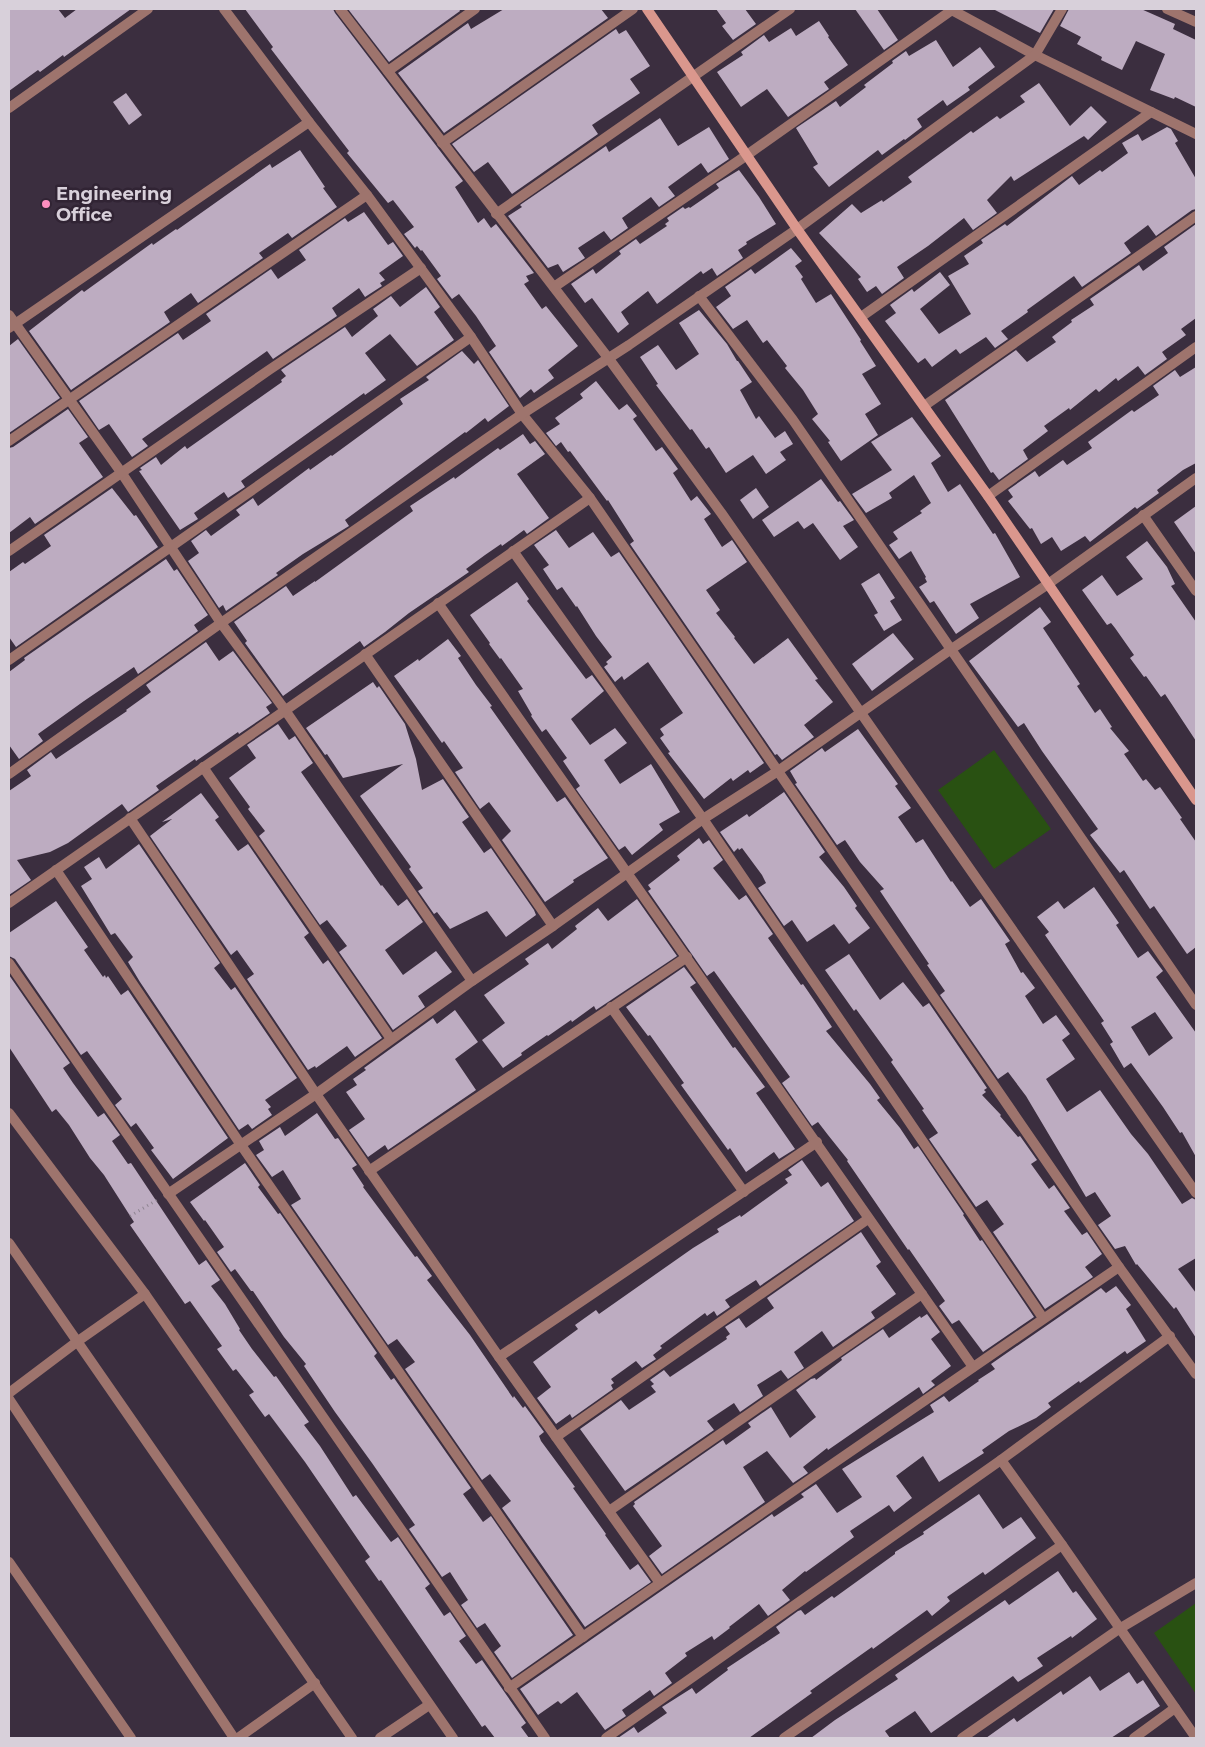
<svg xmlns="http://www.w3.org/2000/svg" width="1205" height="1747" font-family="Montserrat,sans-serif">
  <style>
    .green { fill: #295112 }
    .building { fill: #bdacc1; fill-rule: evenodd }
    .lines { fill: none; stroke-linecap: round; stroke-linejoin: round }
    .path { stroke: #8e8491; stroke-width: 3; stroke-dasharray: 1 4; stroke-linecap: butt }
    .street { stroke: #9e746d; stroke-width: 10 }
    .secondary { stroke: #da978d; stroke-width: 10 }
    .poi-dot { fill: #fd8ebf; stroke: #312434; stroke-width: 2 }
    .labels { text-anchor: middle; stroke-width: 5; stroke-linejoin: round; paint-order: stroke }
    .poi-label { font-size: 18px; font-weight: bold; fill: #d8d0da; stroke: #312434; text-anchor: start }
  </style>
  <rect width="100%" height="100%" fill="#3b2e3f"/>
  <g class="green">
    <path d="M994,750L1051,829L994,869L938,790Z"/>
    <path d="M1196,1603V1694L1154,1633Z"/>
  </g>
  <g class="building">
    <path d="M9,9H58L65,18L77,9H131L64,57L63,55L40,72L38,70L9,91Z"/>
    <path d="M245,9H333L335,13L463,181L455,187L478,223L484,218L491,228L496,224L534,273L526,276L529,281L524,284L542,309L546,306L578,346L548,370L554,378L534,393L531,389L520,398L489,352L496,346L476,316L459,294L452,299L437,279L441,276L422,250L421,251L417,246L415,248L404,234L414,227L393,200L388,203L347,153L349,151L271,49L273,47Z"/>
    <path d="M348,9H459L460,11L389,62Z"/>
    <path d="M504,9H601L608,18L444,133L398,73L468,23L471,29Z"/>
    <path d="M716,9H745L756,24L733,40L722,26L726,23Z"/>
    <path d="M855,9H877L898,40L884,50Z"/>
    <path d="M993,9H1054L1040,33Z"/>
    <path d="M1069,9H1141L1175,24L1173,29L1196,40V107L1175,97L1174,99L1150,90L1165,54L1136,41L1122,70L1101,60L1102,57L1077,44L1081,37L1060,26Z"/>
    <path d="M819,21L829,36L828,37L848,65L824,82L829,89L788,117L767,89L741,107L717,72L743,55L741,52L764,35L769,42L791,28L796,36Z"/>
    <path d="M616,29L619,34L626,30L650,66L630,79L640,93L592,125L598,134L512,194L488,162L474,172L452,144Z"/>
    <path d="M936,40L953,67L980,47L995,67L968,87L970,90L947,106L943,100L917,119L922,127L905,140L904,139L882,155L878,150L829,187L813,167L818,164L796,128L836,101L840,107L866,87L864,85L893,63L892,61L906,51L909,56Z"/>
    <path d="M1039,83L1070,126L1091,106L1107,122L1088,140L1084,136L1014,181L1011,176L987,200L997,213L973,230L964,218L928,246L897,267L904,278L882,294L876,286L867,292L858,279L861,277L819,233L852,204L861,213L882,200L883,202L912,182L908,177L971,131L973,133L997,116L1000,119L1025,102L1020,96Z"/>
    <path d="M126,93L142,115L129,125L113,102Z"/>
    <path d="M660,118L678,146L709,127L729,159L708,173L701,163L668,187L675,196L659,207L651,197L622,218L628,228L611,240L604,231L578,248L585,258L563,272L558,264L548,268L508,216L522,207L520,205L606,146L609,152Z"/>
    <path d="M1167,127L1171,129L1178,141L1175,143L1196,179V209L1192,210L1156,236L1148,225L1124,243L1131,253L1082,287L1074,276L1027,310L1028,312L1001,331L1008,339L995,348L986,337L960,354L956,349L932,367L925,358L918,363L885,321L896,313L890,305L912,289L914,292L940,272L950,285L920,309L939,334L971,314L948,276L969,264L964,256L983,243L981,240L1005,224L1007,226L1072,176L1079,185L1100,170L1102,172L1128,153L1122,143L1138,134L1142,141Z"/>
    <path d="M300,150L325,187L323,188L337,207L292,238L288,233L259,253L263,258L198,303L191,293L164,312L170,322L71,390L29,331L82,290L84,292L152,243L153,245L176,229L177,230L270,164L272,168Z"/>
    <path d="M739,170L759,197L776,224L746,242L747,244L738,250L743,258L717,276L712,268L703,274L701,271L657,304L648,291L621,312L629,324L618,333L592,298L585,303L571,284L593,269L596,274L621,254L619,251L636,239L640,244L667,226L665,224L669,221L667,218L683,207L685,209L689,207L690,208L719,188L716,184Z"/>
    <path d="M364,212L388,245L393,242L403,256L379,273L385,280L380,283L382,286L365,297L359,288L332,308L337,316L273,359L267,351L142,439L148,446L132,457L109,424L99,430L79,401L178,333L183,340L211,321L206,314L271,269L278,279L306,260L299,250L345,218L348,222Z"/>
    <path d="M1196,224V318L1181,329L1186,335L1162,352L1167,359L1145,375L1138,366L1118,381L1116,378L1099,392L1096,389L1070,410L1069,408L1044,426L1048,431L1023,450L1028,459L999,480L993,472L991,473L945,400L1016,350L1027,362L1056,342L1052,337L1072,322L1071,320L1094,305L1090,299L1139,265L1143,271L1168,253L1164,247Z"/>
    <path d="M791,248L802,261L795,266L803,277L801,279L816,303L831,294L861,340L860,341L876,366L862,374L881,404L865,414L878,435L841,461L828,442L830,441L812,419L818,414L803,390L785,368L787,366L767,340L763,343L747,320L733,329L716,307L731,296L725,287L751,269L755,274Z"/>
    <path d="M426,287L440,307L434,312L454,340L417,366L390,334L365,353L386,380L365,395L364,393L241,481L245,487L228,498L224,492L194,513L198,519L180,530L139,471L142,470L140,468L156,457L161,465L185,446L187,449L282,382L281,380L286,376L281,370L345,327L352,337L378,316L373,309L391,296L400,307Z"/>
    <path d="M699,310L727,344L737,361H738L752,382L740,390L756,419L759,416L775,438L785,431L793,444L780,452L786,460L766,474L753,455L726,473L709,447L706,449L692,429L690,430L656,385L658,384L640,357L658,345L676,370L699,354L679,323Z"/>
    <path d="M18,339L60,398L9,433V346Z"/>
    <path d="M462,351L474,364L478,360L509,406L488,422L485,418L466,433L465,432L345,520L349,526L303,554L276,573L278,575L226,611L223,605L219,608L188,561L199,553L191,541L206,530L211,536L240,515L236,510L253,498L258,506L309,468L310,470L331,455L332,456L403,404L400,399L429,380L426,377Z"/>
    <path d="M1196,367V463L1183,470L1157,490L1159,493L1137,509L1135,507L1090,542L1085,536L1061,551L1052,537L1041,544L1032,528L1030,529L1008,501L1013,497L1008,490L1035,471L1039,477L1063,460L1067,465L1092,448L1088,442L1132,410L1134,412L1159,395L1153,386L1175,370L1180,377Z"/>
    <path d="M596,381L619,410L627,404L637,416L633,419L656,451L662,447L678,469L673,473L691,501L697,496L711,514L704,519L722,547L732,540L747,562L706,590L720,610L716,613L735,637L734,638L754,664L788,638L818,679L815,680L833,702L804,725L814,737L782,760L777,754L775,755L630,544L634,541L608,500L607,501L570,451L568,452L561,442L556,446L546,433L560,424L555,418L583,398L580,394Z"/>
    <path d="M68,409L88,437L79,443L103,477L35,524L30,517L9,533V448L13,447Z"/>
    <path d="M912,417L941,456L931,463L948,492L960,484L993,534L995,533L1020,577L970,604L979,618L956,634L934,601L930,603L919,587L927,582L925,578L926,577L911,551L899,559L889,545L898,539L893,532L922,513L920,511L931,503L914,475L889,493L892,498L866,513L852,494L892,470L871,442Z"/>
    <path d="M523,434L530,444L535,441L545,454L517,474L549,518L527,534L524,530L502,546L501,544L485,555L466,569L469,572L409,613L385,632L364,647L360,641L283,696L245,643L247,641L234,622L286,586L293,596L315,581V582L413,511L410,506L454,477L455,479L498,448L500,450Z"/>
    <path d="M821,479L838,502L840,501L854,520L843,526L858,547L840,560L813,523L804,529L798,521L774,537L762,520Z"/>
    <path d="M112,488L134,516L136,515L158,547L16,647L9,637V572L23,562L25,564L51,546L44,535Z"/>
    <path d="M756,488L769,507L753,519L740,500Z"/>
    <path d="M1196,506V554L1174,522Z"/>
    <path d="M556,530L569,548L593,532L611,557L619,552L764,763L750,773L748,770L733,781L731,778L704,799L668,753L670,752L660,738L664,735L660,729L683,713L648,662L624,680L622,676L615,682L604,667L608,664L606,662L612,657L596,636L577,606L576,607L562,587L557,590L543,569L549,565L534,545Z"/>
    <path d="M1147,541L1167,567L1175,584L1171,586L1196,622V741L1165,694L1161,697L1146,676L1144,677L1130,658L1134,655L1115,628L1111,623L1107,625L1082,590L1102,575L1117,596L1143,579L1126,557Z"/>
    <path d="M166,559L174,571L177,569L208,615L194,625L198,631L138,674L134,667L84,701L38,734L43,741L19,759L9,745V672L25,660L24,658Z"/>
    <path d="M879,573L895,598L890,601L902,620L884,631L874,615L878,613L861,584Z"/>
    <path d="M517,582L529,599L527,601L586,679L592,675L604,691L571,719L590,745L615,728L627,743L604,760L620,784L651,764L680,812L659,824L663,830L632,855L625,846L619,850L576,789L580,786L563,761L567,758L546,729L542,732L531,716L532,715L518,691L523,689L501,658L500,659L489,644L490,643L470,615Z"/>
    <path d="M1040,607L1051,622L1043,628L1080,684L1077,686L1095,713L1100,709L1112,727L1110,728L1129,751L1124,754L1143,781L1146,779L1155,790L1160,787L1182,818L1180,819L1196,842V947L1187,954L1154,906L1150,909L1124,870L1120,873L1090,835L1098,829L1042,751L1024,723L1018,727L969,661Z"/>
    <path d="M893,633L914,659L872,691L852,664Z"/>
    <path d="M448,639L461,656L458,658L476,685L492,706L490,707L557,802L565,797L608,858L573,880L574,882L545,902L502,840L511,831L489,802L480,809L455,772L463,768L444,741L442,743L394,676L418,659L419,661Z"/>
    <path d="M206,642L219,661L233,651L272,703L266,707L270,713L239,734L238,732L196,761L195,759L156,786L159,790L128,812L122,804L68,843L50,852L17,860L31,880L9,895V791L31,776L27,770L51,752L56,759L127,711L126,710L151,692L146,685Z"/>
    <path d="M373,682L377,688L379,686L405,724L416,759L422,790L443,779L469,817L462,822L484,853L491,848L534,910L536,915L506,937L487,911L450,929L437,912L434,914L418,891L423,888L409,869L411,867L360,796L403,764L343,778L327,754L325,755L306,728Z"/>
    <path d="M278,724L289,740L295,736L313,763L301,772L381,886L382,885L398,906L407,899L423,922L385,950L403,975L436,951L452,972L418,996L425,1007L393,1030L339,952L347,946L327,920L320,925L259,836L265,831L248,809L250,807L229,778L256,758L247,745Z"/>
    <path d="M858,729L898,784L895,786L911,808L898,817L916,843L923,839L951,882L952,881L970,907L981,899L1010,941L1005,944L1021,973L1023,972L1035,988L1025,996L1043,1024L1056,1015L1070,1034L1062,1040L1075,1059L1046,1079L1067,1112L1100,1090L1131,1134L1148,1154L1182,1204L1192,1198L1196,1200V1258L1178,1269L1196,1293V1338L1176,1307L1174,1309L1137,1264L1136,1265L1125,1246L1115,1249L1098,1225L1111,1216L1095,1192L1086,1197L1026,1096L1008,1072L998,1079L940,995L945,991L927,965L929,964L880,891L884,889L860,862L845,840L837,845L795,784L797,783L790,771L822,748L825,752Z"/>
    <path d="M784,792L825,852L819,857L844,887L857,906L855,908L870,928L849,944L834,924L807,942L792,920L784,926L758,888L766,883L762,875L742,848L739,850L738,848L734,852L720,832L747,814L749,817Z"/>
    <path d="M201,793L219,817L215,820L238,851L248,844L309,933L304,937L323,964L328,960L382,1038L355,1057L347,1046L316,1068L315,1066L308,1070L247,979L254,974L237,950L231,955L150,836L172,819L162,822Z"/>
    <path d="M699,838L703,844L709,840L723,860L713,868L739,900L746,895L773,934L768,938L801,985L803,984L816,1003L832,1027L826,1031L870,1084L880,1098L877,1100L900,1128L914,1149L918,1146L964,1214L963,1215L980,1241L982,1240L1034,1317L983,1352L959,1320L952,1324L939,1306L945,1301L909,1249L908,1250L847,1161L848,1160L828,1135L818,1122L812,1126L782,1083L790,1077L714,971L707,976L648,891L651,889L648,885L680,860L677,856Z"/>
    <path d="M139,844L220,963L214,968L231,990L235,987L297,1078L265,1100L271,1107L268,1109L272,1115L252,1129L248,1124L239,1130L140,982L128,962L133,957L115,933L111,935L81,886L92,879L84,867L99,857L106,869Z"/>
    <path d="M1094,887L1119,923L1116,925L1138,958L1148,951L1163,971L1156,977L1196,1033V1157L1182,1132L1180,1133L1163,1107L1131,1063L1124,1068L1110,1044L1113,1042L1101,1023L1104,1021L1045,935L1049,932L1037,917L1058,901L1064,909ZM1155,1012L1173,1038L1149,1056L1131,1027Z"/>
    <path d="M637,899L677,956L596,1010L594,1006L572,1022L571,1020L548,1036L547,1035L521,1053L522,1055L503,1068L482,1040L505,1023L484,995L529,964L525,959L548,943L552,949L577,929L575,926L598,908L608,921Z"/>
    <path d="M56,901L88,947L84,950L103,977L105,975L106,978L108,976L121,995L128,990L228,1138L173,1179L151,1150L154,1148L136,1123L131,1127L115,1105L122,1099L87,1051L81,1055L15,959L9,956V933Z"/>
    <path d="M849,954L880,1000L903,982L923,1007L929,1003L987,1088L984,1090L986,1092L982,1095L1001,1115L1000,1116L1018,1137L1020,1136L1037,1160L1031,1164L1049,1189L1054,1185L1070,1208L1064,1211L1082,1235L1087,1232L1102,1254L1085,1267L1093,1277L1045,1309L993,1232L1004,1224L1003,1223L987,1200L976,1207L929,1139L938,1133L922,1110L924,1109L891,1062L893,1060L856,1009L854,1011L825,970Z"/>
    <path d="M684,967L696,983L690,987L733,1048L735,1047L765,1087L756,1093L795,1149L779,1159L774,1152L746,1172L730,1148L728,1150L694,1103L681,1085L684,1083L650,1035L648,1036L626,1007Z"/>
    <path d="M9,975L70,1063L63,1068L73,1083L98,1117L104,1113L120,1135L112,1141L128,1164L131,1163L199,1265L206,1260L220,1280L211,1286L225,1304L240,1329L239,1330L252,1349L274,1377L276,1376L309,1422L304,1425L320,1446L353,1497L356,1495L391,1542L398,1537L430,1584L425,1588L444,1616L450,1612L466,1636L459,1641L476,1664L482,1660L526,1723L521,1727L529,1738H495L485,1725L482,1727L381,1580L379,1581L365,1561L370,1557L305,1462L269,1414L265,1417L249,1395L254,1392L236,1369L233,1371L217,1349L222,1346L190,1301L185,1304L130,1225L134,1222L104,1175L90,1158L69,1125L56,1109L52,1112L9,1047Z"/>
    <path d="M455,1010L478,1042L455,1059L476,1090L388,1150L385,1145L368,1157L349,1130L365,1119L346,1092L357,1085L353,1079L366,1070L364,1068L433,1018L437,1024Z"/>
    <path d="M317,1113L335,1139L338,1138L357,1165L352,1168L364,1186L363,1187L415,1257L417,1256L432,1276L427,1280L470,1335L513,1398L514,1396L523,1408L525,1406L544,1432L539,1436L541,1441L575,1487L573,1488L606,1534L605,1535L630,1570L638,1564L651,1582L585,1627L502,1508L511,1501L490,1474L482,1480L405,1369L415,1362L397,1339L388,1345L291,1205L301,1199L283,1170L272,1177L256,1155L264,1150L259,1141L280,1127L285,1136Z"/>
    <path d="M802,1160L821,1187L828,1182L854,1221L760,1286L756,1280L725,1300L730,1307L717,1316L714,1311L707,1316L705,1313L660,1346L662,1348L653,1355L656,1359L642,1368L636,1361L611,1379L614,1383L611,1385L613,1389L572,1418L570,1414L556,1424L537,1398L551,1387L533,1362L578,1329L575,1325L596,1310L599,1314L693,1248L719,1232L717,1229L740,1215L741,1217L788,1183L785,1179L792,1175L788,1170Z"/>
    <path d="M245,1163L260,1185L258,1187L278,1214L280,1213L377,1353L374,1356L391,1380L394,1378L471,1488L463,1494L483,1522L491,1516L573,1635L512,1678L494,1652L501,1646L485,1623L477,1628L461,1605L468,1600L450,1572L442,1577L409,1529L415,1525L372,1463L335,1412L304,1366L306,1364L284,1337L253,1291H251L235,1269L231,1272L217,1252L224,1247L205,1220L204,1221L190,1202Z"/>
    <path d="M861,1232L881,1262L876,1266L896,1294L871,1312L875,1318L833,1347L822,1331L794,1352L804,1368L788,1379L781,1370L757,1385L763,1396L740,1412L734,1403L707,1421L714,1430L625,1491L580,1429L621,1400L629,1410L656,1392L651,1386L654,1384L650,1380L664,1370L670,1377L727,1339L726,1337L730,1334L725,1327L739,1318L746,1328L774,1308L767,1298Z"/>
    <path d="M1116,1286L1131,1305L1126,1309L1146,1341L1127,1354L1125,1351L1080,1383L1079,1381L1048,1403L1051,1407L1036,1418L1009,1431L982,1450L984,1453L939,1482L923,1456L896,1476L912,1498L894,1512L889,1505L850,1531L854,1537L806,1572L805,1571L782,1590L790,1600L768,1616L759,1604L729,1627L730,1628L714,1640L712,1636L685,1653L687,1656L665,1673L672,1683L654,1696L650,1690L622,1710L626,1716L605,1730L577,1692L561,1704L558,1701L538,1715L520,1689L772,1514L774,1517L804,1497L801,1494L816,1484L837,1513L862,1497L842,1469L934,1412L930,1405L944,1396L949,1402L979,1381L978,1380L995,1369L991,1364L1101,1288L1106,1293Z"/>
    <path d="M927,1314L940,1332L931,1339L951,1366L931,1381L935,1385L923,1394L919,1387L828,1450L827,1448L803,1467L808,1473L793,1483L767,1451L743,1467L765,1502L662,1574L649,1556L662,1546L633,1506L635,1504L634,1502L723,1440L726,1445L751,1427L748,1423L771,1407L790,1438L816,1417L796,1390L811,1379L815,1378L816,1380L842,1360L841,1358L883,1329L889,1338L920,1316L921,1318Z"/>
    <path d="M979,1494L1003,1529L1021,1517L1036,1538L985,1575L983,1572L947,1597L950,1601L932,1616L927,1610L873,1649L872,1647L810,1691L812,1693L749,1738H618L634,1727L638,1733L667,1713L662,1707L692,1688L696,1694L728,1670L727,1668L780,1633L776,1627L798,1611L801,1610L805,1615L832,1596L834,1598L895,1554V1552L924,1534L923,1532Z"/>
    <path d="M1058,1571L1073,1593L1076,1591L1097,1619L1072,1638L1071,1636L1037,1658L1043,1666L1018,1682L1013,1676L931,1733L915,1711L885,1731L890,1738H811L835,1720L898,1679L895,1675L1005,1600L1009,1605Z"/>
    <path d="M1129,1672L1137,1684L1143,1680L1160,1706L1111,1738H986L1014,1718L1017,1722L1061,1691L1063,1695L1090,1676L1100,1691Z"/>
  </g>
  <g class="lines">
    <path class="path" d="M130,1216L157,1200"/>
    <g class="street">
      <path d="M224,9L309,122L367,195L471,337L522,414L590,498L1119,1267L1196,1374"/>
      <path d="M340,9L609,359L722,514L1196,1193"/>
      <path d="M950,9L1035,55L1196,134"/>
      <path d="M1167,9L1196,22"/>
      <path d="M388,71L475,9"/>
      <path d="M9,108L148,9"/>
      <path d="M442,143L633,9"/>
      <path d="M496,214L790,9"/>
      <path d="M554,287L747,155L952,10"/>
      <path d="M699,296L793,420L1196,1005"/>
      <path d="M9,315L121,472L221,623L285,710L472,981"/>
      <path d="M861,317L1151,112"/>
      <path d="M9,328L309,122"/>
      <path d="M924,406L1196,216"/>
      <path d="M9,441L367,195"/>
      <path d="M988,496L1196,347"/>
      <path d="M1143,515L1196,591"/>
      <path d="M9,551L269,370L421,268"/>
      <path d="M513,551L703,819L1043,1318"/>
      <path d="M438,603L973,1367"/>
      <path d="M365,654L553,926"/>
      <path d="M9,660L471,337"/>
      <path d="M203,767L391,1039"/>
      <path d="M9,774L221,623L522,414L629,345L797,229L1035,55L1062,9"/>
      <path d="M130,818L316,1094L499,1357L660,1583"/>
      <path d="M56,870L241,1145L583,1637"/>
      <path d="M9,903L590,498"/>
      <path d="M9,963L545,1738"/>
      <path d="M611,1007L744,1192"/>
      <path d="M9,1113L145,1294L453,1738"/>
      <path d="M369,1171L687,957"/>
      <path d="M168,1194L316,1094L472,981L553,926L703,819L778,771L950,650L1048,584L1196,478"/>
      <path d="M9,1243L352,1738"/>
      <path d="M499,1357L817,1142"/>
      <path d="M9,1393L78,1341L145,1294"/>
      <path d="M9,1399L234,1738"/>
      <path d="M556,1437L868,1219"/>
      <path d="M1001,1460L1062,1545L1196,1738"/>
      <path d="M609,1511L922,1294"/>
      <path d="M9,1562L131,1738"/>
      <path d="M509,1688L815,1476L1119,1267"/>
      <path d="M238,1738L315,1683"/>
      <path d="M380,1738L429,1705"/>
      <path d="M606,1738L1001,1460L1170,1336"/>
      <path d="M784,1738L1062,1545"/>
      <path d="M962,1738L1119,1629L1196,1583"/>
      <path d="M1134,1738L1175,1708"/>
    </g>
    <path class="secondary" d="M647,9L797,229L988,496L1196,800"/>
  </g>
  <circle class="poi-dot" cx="46" cy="204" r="5"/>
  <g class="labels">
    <g class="poi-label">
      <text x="56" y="200">Engineering<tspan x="56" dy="21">Office</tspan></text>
    </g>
  </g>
  <rect width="1205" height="1747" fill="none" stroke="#d8d0da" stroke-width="20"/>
</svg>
